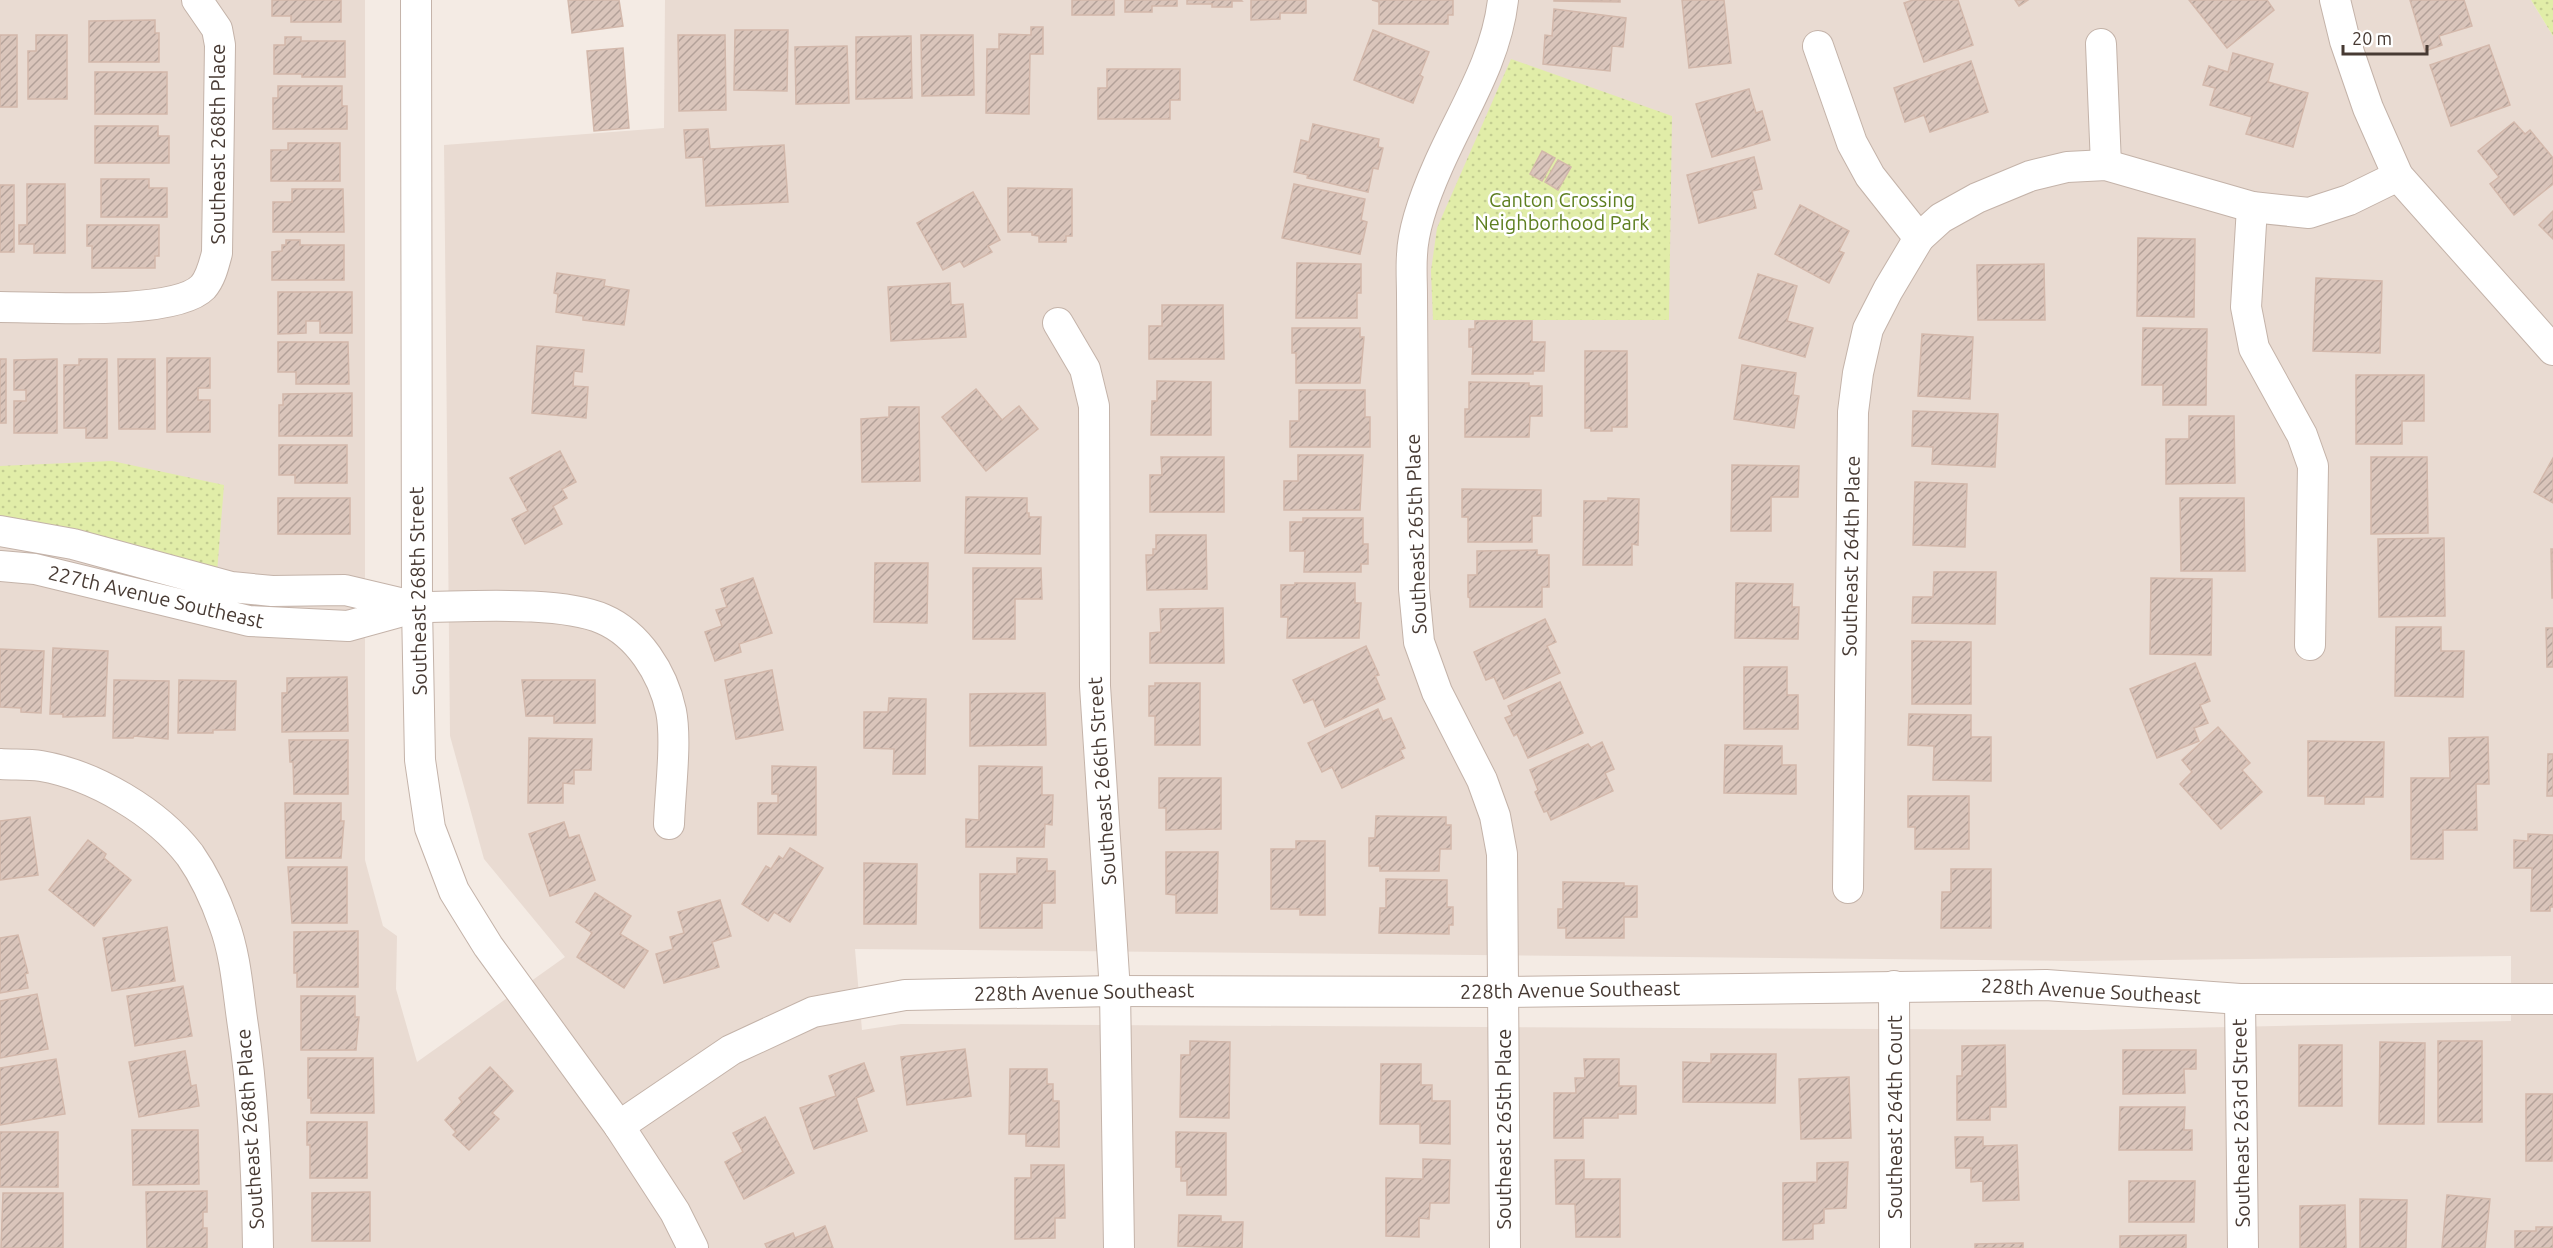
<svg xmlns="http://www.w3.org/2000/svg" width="2553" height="1248" font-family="Ubuntu,sans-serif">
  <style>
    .residential { fill: #e9dbd2; fill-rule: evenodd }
    .grass { fill: url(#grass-dots) }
    .building { fill: url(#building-hatch); stroke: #d3b8ab; stroke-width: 1.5 }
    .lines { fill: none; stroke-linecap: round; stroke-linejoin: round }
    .minor-casing { stroke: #c4b3a9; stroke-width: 32 }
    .minor { stroke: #fff; stroke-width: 30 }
    .labels { text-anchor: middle; stroke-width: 5; stroke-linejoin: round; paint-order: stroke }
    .street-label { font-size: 20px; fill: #473a33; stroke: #fff }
    .park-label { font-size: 20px; fill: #5e7f20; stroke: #fff }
  </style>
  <defs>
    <pattern id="grass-dots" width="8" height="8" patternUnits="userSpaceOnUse" patternTransform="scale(1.5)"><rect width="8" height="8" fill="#e1eda8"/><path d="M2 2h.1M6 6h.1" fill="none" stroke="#c2cc91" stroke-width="1.8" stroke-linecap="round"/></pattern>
    <pattern id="building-hatch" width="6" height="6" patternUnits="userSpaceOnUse" patternTransform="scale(1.5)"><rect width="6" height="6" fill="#dac5bb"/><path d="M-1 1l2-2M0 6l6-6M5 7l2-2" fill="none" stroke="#b3a199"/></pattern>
  </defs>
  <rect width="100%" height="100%" fill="#f4ebe4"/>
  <path class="residential" d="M0,0H365V860L383,926L397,936L396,989L417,1062L565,957L484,859L450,736L444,145L664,128L665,0H2531L2553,36V1248H0ZM855,949L2076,961L2511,956V1021L2087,1030L901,1024L862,1030Z"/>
  <g class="grass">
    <path d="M2531,0H2553V36Z"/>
    <path d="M1511,59L1672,116L1669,320H1433L1431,271L1437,228Z"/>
    <path d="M112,461L224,485L217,572L0,517V466Z"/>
  </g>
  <g class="building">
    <path d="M272,0H341V22H291V16H272Z"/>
    <path d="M568,0H619L623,26L572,33Z"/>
    <rect x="1072" y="0" width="42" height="15"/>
    <path d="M1125,0H1177V6H1152V12H1125Z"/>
    <path d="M1187,0H1241L1242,1H1232V7H1212V4H1187Z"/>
    <path d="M1251,0H1306V13H1280V19L1251,20Z"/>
    <path d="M1372,0H1453V15H1448V24H1379V2Z"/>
    <path d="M1554,0H1620V2L1554,1Z"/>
    <path d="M1682,0H1724L1731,63L1689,68Z"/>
    <path d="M1913,0H1958L1973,45L1924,62L1904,3Z"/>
    <path d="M2015,0H2028L2019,6Z"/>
    <path d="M2189,0H2267L2274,10L2227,48Z"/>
    <path d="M2410,0H2464L2472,26L2439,36L2442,45L2425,51Z"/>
    <path d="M1554,9L1626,18L1623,47L1612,46L1610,71L1543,64L1545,35L1552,36Z"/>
    <path d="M155,20V33H159V62H89V21Z"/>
    <path d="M1031,27H1043V54H1030L1029,114L986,113L987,49H999V34L1031,35Z"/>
    <path d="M735,30H788L787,91L734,90Z"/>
    <path d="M1373,30L1429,52L1420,75L1423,77L1413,103L1354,80Z"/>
    <rect x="0" y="35" width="17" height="72"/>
    <path d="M36,35H67V99H28V51H36Z"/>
    <path d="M678,35H725L726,110L679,111Z"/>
    <path d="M921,35H973L974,95L922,96Z"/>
    <path d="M911,36L912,98L856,99V37Z"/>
    <path d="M285,37H301V41H345V77H302V74H274V45H285Z"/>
    <path d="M2489,45L2510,105L2451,126L2430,65Z"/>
    <path d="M847,46L849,103L796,104L795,47Z"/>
    <path d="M623,48L629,128L594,131L587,51Z"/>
    <path d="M2233,53L2273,64L2268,82L2308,93L2293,147L2246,134L2252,117L2210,105L2215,88L2203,85L2209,66L2228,72Z"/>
    <path d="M1971,61L1988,112L1930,132L1924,115L1905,122L1894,88Z"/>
    <path d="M1107,69H1180V100H1170V119H1098V88H1107Z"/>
    <rect x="95" y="72" width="72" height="42"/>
    <path d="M278,86H342V106H347V129H273V98H278Z"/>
    <path d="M1749,89L1756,113L1762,111L1770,140L1712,157L1696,104Z"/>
    <path d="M2514,122L2525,134L2530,130L2553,158V184L2514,215L2490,184L2499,177L2478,151Z"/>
    <path d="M1313,124L1379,139L1378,147L1383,148L1378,169L1373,168L1368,192L1307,178L1308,175L1294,172L1301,140L1309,142Z"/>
    <path d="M95,126H158V136H169V163H95Z"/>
    <path d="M708,129L710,149L784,145L788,202L706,206L703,157L686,158L684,130Z"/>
    <path d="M288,143H340V181H271V150H288Z"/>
    <path d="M1542,151L1555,158L1542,181L1530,174Z"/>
    <path d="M1754,157L1762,189L1752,191L1756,208L1699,223L1687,175Z"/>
    <path d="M1558,160L1571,167L1558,190L1545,182Z"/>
    <path d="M101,179H149V188H167V217H101Z"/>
    <path d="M27,184H65V253H34V244H19V225H27Z"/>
    <path d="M1294,184L1365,199L1361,220L1367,222L1360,254L1282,238Z"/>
    <rect x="0" y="185" width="14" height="67"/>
    <path d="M1008,188L1072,189V236H1066V242H1039V236L1032,235V232H1008Z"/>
    <path d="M292,189H343L344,232H273V202H292Z"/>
    <path d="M973,192L1000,240L988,246L992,252L964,267L960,261L943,270L917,223Z"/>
    <path d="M1800,205L1849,231L1839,251L1844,253L1829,283L1775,254Z"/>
    <path d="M2553,211V239L2539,225Z"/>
    <path d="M87,225H159V256H155V268H92V246H87Z"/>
    <path d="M2138,238L2195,239L2194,317L2137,316Z"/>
    <path d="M286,240H300V245H344V280H272V252L282,251V245H286Z"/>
    <path d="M1297,263L1361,264V293H1357V318H1296Z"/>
    <path d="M2044,264L2045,320H1978L1977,265Z"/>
    <path d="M557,273L605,280L604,286L629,290L624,325L583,320V316L556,312L558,294L554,293Z"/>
    <path d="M1758,274L1797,286L1787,321L1813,328L1805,357L1739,338Z"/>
    <path d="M2316,278L2382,281L2380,353L2313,351Z"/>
    <path d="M950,283L951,305L963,304L966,337L891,341L888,287Z"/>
    <path d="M278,292H352V333H320V321H306V333L278,334Z"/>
    <path d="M1162,305H1223L1224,359H1149V326H1162Z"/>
    <path d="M1475,321H1532V342H1545L1544,371H1533V374H1472L1473,347H1469V329H1475Z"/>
    <path d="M1292,328H1360V337H1364L1360,383H1296V353H1292Z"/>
    <path d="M2143,328L2207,329L2206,405H2163V385H2142Z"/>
    <path d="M1922,334L1973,337L1970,399L1918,396Z"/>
    <path d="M278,342H348L349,384H296V372H278Z"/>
    <path d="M537,346L584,350L582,372L574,371L573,386L588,387L586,418L532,413Z"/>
    <path d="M1585,351H1627V427H1612V431H1591V428H1585Z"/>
    <path d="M167,358H210V388H198V400H210V432H167Z"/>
    <rect x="0" y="359" width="6" height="64"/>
    <path d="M57,359V433H14V401H26V390H14V360Z"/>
    <path d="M79,359H107V438H86V428H64V365H79Z"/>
    <path d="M118,359H155V429H119Z"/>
    <path d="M1742,365L1796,373L1793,395L1799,396L1794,428L1734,419Z"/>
    <path d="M2356,375H2424V421H2402V444H2356Z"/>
    <path d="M1157,381L1211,382V435H1151L1152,401H1157Z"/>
    <path d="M1469,382L1529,383V386H1542V416H1530L1529,437H1465V409H1469Z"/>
    <path d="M976,389L1002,420L1019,406L1038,429L986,471L942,417Z"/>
    <path d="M1299,390H1365V417H1370V447H1290V421H1299Z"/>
    <path d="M352,393V436H279V405H283V394Z"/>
    <path d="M889,407H919L920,481L862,482L861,419L889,417Z"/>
    <path d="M1913,411L1998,414L1995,467L1932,464L1933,447L1912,446Z"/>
    <path d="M2189,416H2234L2235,483L2166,484V439H2189Z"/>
    <path d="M279,445H347V483H295V475H279Z"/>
    <path d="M560,451L576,482L562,489L567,498L553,506L562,524L525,544L512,519L528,511L510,478Z"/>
    <path d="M1298,455H1363L1360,510H1284V481H1298Z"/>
    <path d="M1161,457H1224V512H1150V475H1162Z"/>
    <path d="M2371,457H2427L2428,533L2371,534Z"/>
    <path d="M2553,458V503L2534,492Z"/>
    <path d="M1732,465L1799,466L1798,497H1771V531H1731Z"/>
    <path d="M1915,482L1967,484L1965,547L1913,545Z"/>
    <path d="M1462,489L1541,490V516H1532V542H1468V517H1462Z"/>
    <path d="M966,497L1027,498V513H1029V517H1041L1040,554L965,553Z"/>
    <rect x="278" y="498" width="72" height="36"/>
    <path d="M1608,498L1639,499L1638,545L1632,544V565H1583L1584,501H1608Z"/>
    <path d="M2180,498H2244L2245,571H2181Z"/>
    <path d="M1303,518H1363V544H1368V564H1361V572H1304L1305,551H1290V522H1303Z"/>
    <path d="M1156,535H1206L1207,589L1147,590L1146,555H1153V549H1156Z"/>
    <path d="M2444,538L2445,616L2379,617L2378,539Z"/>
    <path d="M2551,549H2553V598H2552Z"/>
    <path d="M1537,550V555H1549V587H1542V607H1470V598L1468,597V575H1477V551Z"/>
    <path d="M875,563H928L927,623L874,622Z"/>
    <path d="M973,568H1041L1042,599H1015V639H973Z"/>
    <path d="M1934,572H1996L1995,624L1912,623L1913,597H1933Z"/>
    <path d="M753,578L772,633L739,644L741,652L715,661L705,632L722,626L716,610L727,607L721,589Z"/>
    <path d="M2151,578L2212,579L2211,655L2150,654Z"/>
    <path d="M1295,583H1355V603H1361L1359,638H1287L1288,617H1281V585H1295Z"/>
    <path d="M1736,583L1793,584L1792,607H1799L1798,639L1735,638Z"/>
    <path d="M1223,608L1224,663H1150V633L1161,632L1160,609Z"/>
    <path d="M1545,619L1556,642L1547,646L1560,673L1504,699L1494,677L1486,680L1474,652Z"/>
    <path d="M2396,627H2441V651H2464L2463,697L2395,696Z"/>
    <path d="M2546,628H2553V667H2547Z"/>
    <path d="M1912,641L1971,642V704H1912Z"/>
    <path d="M1366,646L1379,675L1375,676L1385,699L1325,727L1313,699L1304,703L1293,680Z"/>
    <path d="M53,648L108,651L105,716L63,717V714H50Z"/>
    <path d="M0,649L44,651L41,713L21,712V708L0,707Z"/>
    <path d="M2195,663L2210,701L2200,705L2208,723L2194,728L2199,741L2157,758L2130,689Z"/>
    <path d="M1744,667H1787V695H1798V729H1744Z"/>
    <path d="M772,670L783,730L736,739L725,680Z"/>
    <path d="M347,677L348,731L282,732V693H287V678Z"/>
    <path d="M114,680L169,681L168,739L134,736L133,738H113Z"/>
    <path d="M179,680L236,681L235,730H213V733H178Z"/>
    <path d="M522,680H595V723H554V716H526Z"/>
    <path d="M1560,682L1583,733L1528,758L1517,734L1514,736L1505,718L1512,715L1508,706Z"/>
    <path d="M1155,683H1200V745H1155V716H1149V686H1155Z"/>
    <path d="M1045,693L1046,745L970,746V694Z"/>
    <path d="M889,698L926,699L925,774H893L894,749L864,748V712H888Z"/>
    <path d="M1378,709L1383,721L1391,718L1405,748L1400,750L1404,758L1342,788L1332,767L1322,772L1308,743Z"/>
    <path d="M1909,714L1971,715V737H1991V781L1933,780L1934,746L1908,745Z"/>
    <path d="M2218,727L2250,763L2242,770L2262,792L2221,829L2180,784L2192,772L2182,760Z"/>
    <path d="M2488,737L2489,784H2476L2477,830H2443V859H2411V778H2450L2449,738Z"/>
    <path d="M529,738L592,739L591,770H574V784L563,783V803H528Z"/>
    <path d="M289,740H348V794H294L293,762H290Z"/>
    <path d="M2308,741L2384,742L2383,797H2364V804H2325V796H2308Z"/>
    <path d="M1602,742L1614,769L1605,773L1613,791L1551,820L1547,811L1544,812L1535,792L1538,790L1530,770L1588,744L1591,748Z"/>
    <path d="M1725,745L1782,746V765H1796V794L1724,793Z"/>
    <path d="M2548,754H2553V796H2547Z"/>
    <path d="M772,766L816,767V835L758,834V803H778V794H772Z"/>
    <path d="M979,766L1042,767V795H1053L1052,825L1045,824L1044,847H966V819L979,820Z"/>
    <path d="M1159,778H1221V829L1166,830V808H1159Z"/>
    <path d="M1908,796H1969V849H1915V827H1908Z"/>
    <path d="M285,803H341V821H344L341,858H286Z"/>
    <path d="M1376,816L1446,817V825H1451V849H1440L1439,871H1380V866H1369V838H1375Z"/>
    <path d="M30,817L38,875L0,880V821Z"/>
    <path d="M564,822L569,838L579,835L595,880L550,896L529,834Z"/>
    <path d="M2528,834L2553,835V907H2550V911H2531L2532,868H2514V840L2528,841Z"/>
    <path d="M88,840L106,854L104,858L131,880L94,926L49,890Z"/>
    <path d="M1296,841H1325V915H1300V909H1271V849H1296Z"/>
    <path d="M790,848L823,868L790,922L774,912L768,921L742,904L766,866L771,869L779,856L783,859Z"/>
    <path d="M1166,852H1218L1217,913H1176V895L1166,894Z"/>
    <path d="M1017,858L1047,859V871H1055V903H1042V928H980V874H1017Z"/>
    <path d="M864,863L917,864L916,924H864Z"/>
    <path d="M288,867H347V923H292Z"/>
    <path d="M1951,869H1991V928H1941L1942,892H1951Z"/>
    <path d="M1386,879L1447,880V907H1453V925H1449V934L1379,933L1380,908H1386Z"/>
    <path d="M1563,882L1624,883V886H1637V917H1624V938H1566V928H1558V909H1563Z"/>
    <path d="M595,893L631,916L620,934L648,951L624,988L577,957L592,933L576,922Z"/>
    <path d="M720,900L731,936L712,942L719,967L664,983L656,954L673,949L670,937L684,933L678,912Z"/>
    <path d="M167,927L175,981L112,991L103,938Z"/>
    <path d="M358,931V987H297V973H294V932Z"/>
    <path d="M18,935L28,973L25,974L28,988L0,993V938Z"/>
    <path d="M183,986L192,1036L135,1046L127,996Z"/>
    <path d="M37,994L48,1049L0,1058V1001Z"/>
    <path d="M301,996H355V1017H359L356,1050H301Z"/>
    <path d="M1190,1041L1230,1042L1229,1118L1180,1117L1181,1055H1190Z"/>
    <rect x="2438" y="1041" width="44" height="81"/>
    <path d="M2380,1042L2425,1043L2424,1124H2379Z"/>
    <path d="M2005,1045L2006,1107H1990V1120H1957V1076H1962V1046Z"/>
    <rect x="2299" y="1045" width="43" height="61"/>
    <path d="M965,1049L971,1096L907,1105L901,1057Z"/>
    <path d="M2123,1050H2196V1069H2184L2185,1093L2123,1094Z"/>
    <path d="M185,1051L191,1086L196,1085L199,1106L139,1117L129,1062Z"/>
    <path d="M1711,1054H1776L1775,1103L1683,1102V1062L1711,1063Z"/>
    <path d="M308,1058H373L374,1113H311V1098H308Z"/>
    <path d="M56,1059L65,1114L0,1125V1068Z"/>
    <path d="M1584,1059H1619V1086H1636V1114H1618V1118H1583V1138H1554V1093H1576L1575,1078H1585Z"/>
    <path d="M864,1063L874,1091L856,1098L867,1131L814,1149L800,1108L836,1096L829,1076Z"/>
    <path d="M1381,1064H1421V1085H1432V1101H1450V1144L1420,1143V1124H1380Z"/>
    <path d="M490,1067L513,1091L492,1113L499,1119L469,1150L453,1135L456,1132L445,1120L462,1102L459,1098Z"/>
    <path d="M1010,1069H1047V1084H1053V1101H1059V1147L1026,1146V1134H1009Z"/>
    <path d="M1849,1077L1851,1138L1801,1139L1799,1079Z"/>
    <path d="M2526,1094H2553L2552,1161H2526Z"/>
    <path d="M2120,1107H2185L2184,1130H2192V1150H2119Z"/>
    <path d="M765,1117L794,1173L744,1199L725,1162L743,1152L733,1133Z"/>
    <path d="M307,1122H367V1178H310V1145H307Z"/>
    <path d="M132,1130H198L199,1184L133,1185Z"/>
    <rect x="0" y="1132" width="58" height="55"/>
    <path d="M1176,1132L1226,1133V1195H1187V1181H1181V1167H1176Z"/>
    <path d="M1955,1137H1983V1146L2017,1145L2019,1200L1983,1201V1181L1971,1182V1168H1956Z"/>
    <path d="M1423,1159L1450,1160L1449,1203H1430L1429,1219L1419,1218V1237L1386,1236V1178L1423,1179Z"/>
    <path d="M1555,1160H1584V1179H1620V1237H1576L1575,1204H1556Z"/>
    <path d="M1848,1162L1846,1208L1824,1209V1223L1813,1224V1239L1783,1240V1183L1817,1182V1163Z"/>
    <path d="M1031,1165H1064L1065,1218H1055V1238L1015,1239V1178H1031Z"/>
    <path d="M2129,1181H2195L2194,1222H2129Z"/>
    <path d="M207,1191V1212H203V1228H207V1248H147L146,1192Z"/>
    <path d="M370,1192V1241H312V1193Z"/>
    <path d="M3,1193H63V1248H1Z"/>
    <path d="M2447,1195L2490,1199L2485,1248H2442Z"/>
    <path d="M2360,1199L2407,1200L2406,1248H2360Z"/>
    <path d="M2345,1205L2346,1248H2300V1206Z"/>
    <path d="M1179,1215L1221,1216V1222H1243L1242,1248L1178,1246Z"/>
    <path d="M825,1226L833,1248H767L765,1244L793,1233L795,1238Z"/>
    <path d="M2536,1227H2553V1248H2515V1231H2536Z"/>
    <path d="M2186,1235V1248H2120V1236Z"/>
    <path d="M2023,1243V1248H1975V1244Z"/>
  </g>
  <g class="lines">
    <g class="minor-casing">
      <g id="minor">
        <path d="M416,0L417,607L420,760L430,828L454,891L488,946L619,1126L675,1212L693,1248"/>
        <path d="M1503,0C1496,61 1462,111 1438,166C1426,193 1413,226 1412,255C1411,268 1412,282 1412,296L1414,589L1419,642L1437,692L1482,780L1495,816L1502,854L1505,1248"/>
        <path d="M2335,0L2345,41L2368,108L2398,176L2553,350"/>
        <path d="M2101,44L2106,165"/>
        <path d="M1818,46L1852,143L1870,176L1919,238"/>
        <path d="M2252,207L2246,307L2254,348L2302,435L2313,466L2310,645"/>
        <path d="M0,307C43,307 175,316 203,287C211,278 214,264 217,253L220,45L217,29L197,0"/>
        <path d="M1058,323L1085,369L1094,406L1095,686L1115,991L1119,1248"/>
        <path d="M0,531L73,544L231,587L272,591L345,590L417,607L348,626L249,621L35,569L0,566"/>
        <path d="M417,607C466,607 559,600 603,619C638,634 663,673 671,711C677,741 670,792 669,824"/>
        <path d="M0,764C13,765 28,764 41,766C94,775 157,812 190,855C204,875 216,901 224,924C236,956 238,993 243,1026C254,1099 257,1174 258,1248"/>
        <path d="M1848,888L1853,412L1858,373L1868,329L1888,290L1919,238L1941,218L1977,198L2030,176L2067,167L2106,165L2252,207L2309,213L2349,200L2398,176"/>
        <path d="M1894,986L1895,1248"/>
        <path d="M2240,999L2243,1248"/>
        <path d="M619,1126L731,1050L813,1012L905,995L1115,991L1503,992L2046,985L2240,999H2553"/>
      </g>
    </g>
    <use href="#minor" class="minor"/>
  </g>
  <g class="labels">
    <g class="street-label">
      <text transform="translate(218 144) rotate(-90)" y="7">Southeast 268th Place</text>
      <text transform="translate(1416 534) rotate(-92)" y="7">Southeast 265th Place</text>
      <text transform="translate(1851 556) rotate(-89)" y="7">Southeast 264th Place</text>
      <text transform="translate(418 591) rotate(-91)" y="7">Southeast 268th Street</text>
      <text transform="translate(156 597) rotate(13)" y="7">227th Avenue Southeast</text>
      <text transform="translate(1102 781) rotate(-94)" y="7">Southeast 266th Street</text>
      <text transform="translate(1570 990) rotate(-1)" y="7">228th Avenue Southeast</text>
      <text transform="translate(2091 991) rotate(3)" y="7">228th Avenue Southeast</text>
      <text transform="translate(1084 992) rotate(-1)" y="7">228th Avenue Southeast</text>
      <text transform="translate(1895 1117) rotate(-90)" y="7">Southeast 264th Court</text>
      <text transform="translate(2241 1123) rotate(-91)" y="7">Southeast 263rd Street</text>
      <text transform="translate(250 1129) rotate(-94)" y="7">Southeast 268th Place</text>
      <text transform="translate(1504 1129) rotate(-90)" y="7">Southeast 265th Place</text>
    </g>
    <g class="park-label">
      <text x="1562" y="207">Canton Crossing<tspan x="1562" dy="23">Neighborhood Park</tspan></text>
    </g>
  </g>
  <path d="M2343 45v9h84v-9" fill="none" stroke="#473a33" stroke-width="3"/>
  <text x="2352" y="45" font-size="18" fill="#473a33" stroke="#ffffff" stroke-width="4.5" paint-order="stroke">20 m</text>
</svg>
